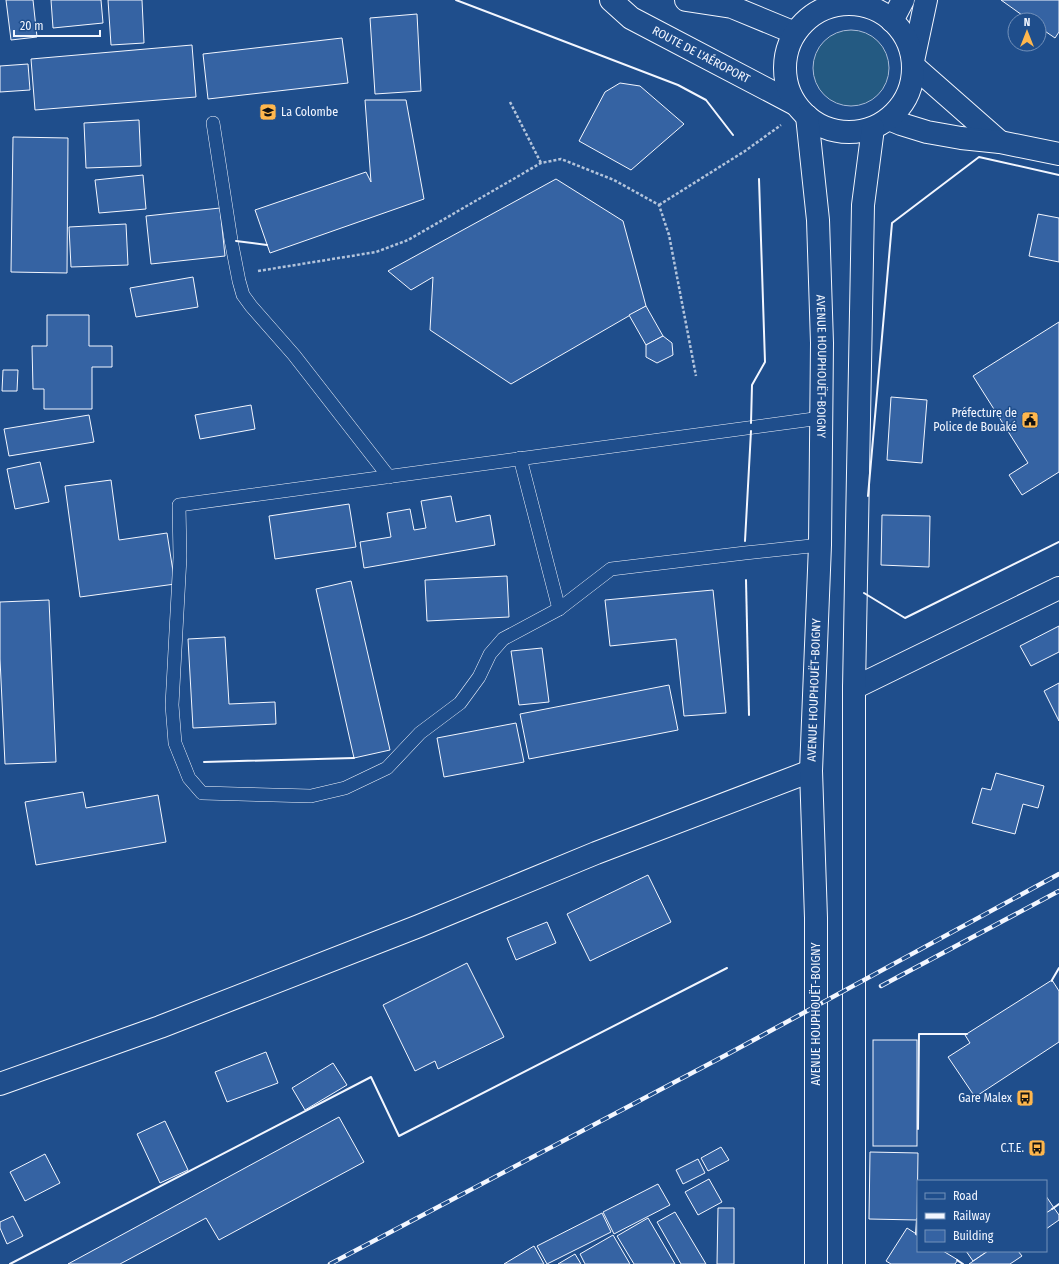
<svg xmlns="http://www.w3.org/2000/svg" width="1059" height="1264" font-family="'Fira Sans Condensed',sans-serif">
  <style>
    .green { fill: #245a82; stroke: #a8bbd7 }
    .building { fill: #3563a3; stroke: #f2f6ff }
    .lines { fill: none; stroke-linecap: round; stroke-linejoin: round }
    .lane-casing { stroke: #f2f6ff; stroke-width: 14 }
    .street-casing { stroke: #f2f6ff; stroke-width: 24 }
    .secondary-casing { stroke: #f2f6ff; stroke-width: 24 }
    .primary-casing { stroke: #f2f6ff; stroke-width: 24 }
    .highway-casing { stroke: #f2f6ff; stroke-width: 24 }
    .path { stroke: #b3c4dc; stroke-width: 2.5; stroke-dasharray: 3 2; stroke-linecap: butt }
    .lane { stroke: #1f4e8c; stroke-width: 13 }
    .street { stroke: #1f4e8c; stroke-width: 22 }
    .secondary { stroke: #1f4e8c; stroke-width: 22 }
    .primary { stroke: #1f4e8c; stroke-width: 22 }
    .highway { stroke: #1f4e8c; stroke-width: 22 }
    .rail-casing { stroke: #f2f6ff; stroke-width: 4.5 }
    .rail { stroke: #1f4e8c; stroke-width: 3; stroke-dasharray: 9; stroke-linecap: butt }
    .wall { stroke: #f2f6ff; stroke-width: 2 }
    .labels { text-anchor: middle; stroke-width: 3; stroke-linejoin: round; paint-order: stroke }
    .street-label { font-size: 12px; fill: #f2f6ff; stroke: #1f4e8c }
    .poi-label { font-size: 12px; fill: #f2f6ff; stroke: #1f4e8c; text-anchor: end }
  </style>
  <rect width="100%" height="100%" fill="#1f4e8c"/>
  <circle class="green" cx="851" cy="68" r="38"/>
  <g class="building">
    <path d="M6,0H33L37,37L11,40Z"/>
    <path d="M51,0H101L103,23L53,28Z"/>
    <path d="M108,0H142L144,43L111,45Z"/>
    <path d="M1001,0H1059V32L1055,38L1039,27V20H1029Z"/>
    <path d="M417,14L421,91L375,94L370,18Z"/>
    <path d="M342,38L348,83L208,99L203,54Z"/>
    <path d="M192,45L196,97L35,110L31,59Z"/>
    <path d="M28,64L30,90L0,92V66Z"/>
    <path d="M620,83L640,86L684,124L631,170L579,141L605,92Z"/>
    <path d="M365,100H406L424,199L270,253L255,210L366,172L371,182Z"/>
    <path d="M139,120L141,166L86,168L84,123Z"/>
    <path d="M13,137L68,138L67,273L11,272Z"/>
    <path d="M143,175L146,209L99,213L95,180Z"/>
    <path d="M556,179L623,221L646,306L511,384L430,330L433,277L411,290L388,271Z"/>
    <path d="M220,208L225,256L151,264L146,216Z"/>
    <path d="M1038,214L1059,218V262L1029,256Z"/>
    <path d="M126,224L128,265L71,267L69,227Z"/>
    <path d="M193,277L198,307L136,317L130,288Z"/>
    <path d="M646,306L663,336L646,345L629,315Z"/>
    <path d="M47,315H89V346H112V367H92V409H44V389H33L32,346H47Z"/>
    <path d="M1059,322V472L1022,495L1009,475L1028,463L973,376Z"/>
    <path d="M663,336L672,343L673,355L657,363L646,357V345Z"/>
    <path d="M3,370H18L17,391H2Z"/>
    <path d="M891,397L927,400L922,463L887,460Z"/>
    <path d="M251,405L255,429L200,439L195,415Z"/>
    <path d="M89,415L94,442L9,456L4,429Z"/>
    <path d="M40,462L49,502L15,509L7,469Z"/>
    <path d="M111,480L119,540L167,533L175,584L80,597L65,486Z"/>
    <path d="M451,496L456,522L490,515L495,545L364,568L360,542L391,537L387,513L410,509L414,530L426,528L421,501Z"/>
    <path d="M349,504L356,547L275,559L269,516Z"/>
    <path d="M882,515L930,516L929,567L881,565Z"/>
    <path d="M507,576L509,617L427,621L425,580Z"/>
    <path d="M351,581L390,750L354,758L316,589Z"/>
    <path d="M713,590L726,713L684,716L676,639L610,646L605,600Z"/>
    <path d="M49,600L56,762L5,764L0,659V602Z"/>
    <path d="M1059,626V652L1031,666L1020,646Z"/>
    <path d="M225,637L229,704L275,702L276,724L193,728L188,639Z"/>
    <path d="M542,648L549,702L519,705L511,651Z"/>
    <path d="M1059,683V721L1044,691Z"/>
    <path d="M669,685L678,730L529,759L520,714Z"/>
    <path d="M516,723L524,762L444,777L437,738Z"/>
    <path d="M996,773L1044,786L1038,808L1023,804L1015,834L972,823L982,788L991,790Z"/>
    <path d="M83,792L86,808L158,795L166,842L36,865L25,802Z"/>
    <path d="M648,875L671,922L590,961L567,914Z"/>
    <path d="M547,922L556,943L516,960L507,938Z"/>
    <path d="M467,963L504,1037L438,1069L435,1061L415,1071L383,1005Z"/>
    <path d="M1052,980L1059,991V1042L975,1097L948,1057L970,1043L965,1035Z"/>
    <rect x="873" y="1040" width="44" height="106"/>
    <path d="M266,1052L278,1083L227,1102L215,1072Z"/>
    <path d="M333,1063L347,1085L305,1110L292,1088Z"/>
    <path d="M339,1117L364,1162L219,1240L206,1218L120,1264H68Z"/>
    <path d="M165,1121L188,1170L160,1183L137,1134Z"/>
    <path d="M721,1147L729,1160L708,1171L701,1158Z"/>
    <path d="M870,1152L918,1153L917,1220L869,1219Z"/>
    <path d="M45,1154L60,1183L25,1201L10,1172Z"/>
    <path d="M698,1159L705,1173L683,1184L676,1170Z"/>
    <path d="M709,1179L722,1202L698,1215L685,1192Z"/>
    <path d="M658,1184L670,1205L614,1234L603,1212Z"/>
    <path d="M1046,1196L1054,1208L1046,1213Z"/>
    <path d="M718,1208H734V1264H717Z"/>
    <path d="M1054,1208L1059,1215V1220L1046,1229V1213Z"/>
    <path d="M675,1212L706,1264H681L657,1222Z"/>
    <path d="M602,1213L611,1232L547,1264L537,1246Z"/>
    <path d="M13,1216L23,1236L7,1244L0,1228V1222Z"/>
    <path d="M648,1218L675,1264H634L617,1236Z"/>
    <path d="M907,1228L918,1235V1251H943L958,1260L955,1264H891L886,1261Z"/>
    <path d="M613,1235L630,1264H585L580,1254Z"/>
    <path d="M534,1246L544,1264H504Z"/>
    <path d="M966,1251H988L973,1261Z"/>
    <path d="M988,1251H1018L1022,1256L1010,1264H969Z"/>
    <path d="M575,1254L581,1264H558Z"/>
  </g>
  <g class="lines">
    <g class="lane-casing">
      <g id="lane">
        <path d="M213,123L231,240L239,281L243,295L251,306L294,355L389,477"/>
        <path d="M520,458L559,609"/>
        <path d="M820,545L745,553L611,569L559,609L503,639L490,654L479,677L460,703L420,733L387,768L345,788L311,796L202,793L189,778L175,743L172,705L180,557L179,505L821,418"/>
      </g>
    </g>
    <g class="street-casing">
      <g id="street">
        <path d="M854,688L1059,588"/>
        <path d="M0,1084L160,1027L419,926L596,853L811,771"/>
      </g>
    </g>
    <g class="secondary-casing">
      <g id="secondary">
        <path id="s1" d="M611,0L631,18L795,104"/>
        <path d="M686,0L732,7L795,33"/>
        <path d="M914,70L917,69L1000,142"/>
        <path d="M889,119L901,124L927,132L961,138L1000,142L1059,154"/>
      </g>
    </g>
    <g class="primary-casing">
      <g id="primary">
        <path d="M892,21L903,0"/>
        <path d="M913,61L926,0"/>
      </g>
    </g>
    <g class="highway-casing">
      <g id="highway">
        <circle cx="849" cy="68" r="64"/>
        <path id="s2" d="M807,116L818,220L822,343L820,545L811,771L816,918V1264"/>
        <path d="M854,1264V688L863,205L873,128"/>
      </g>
    </g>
    <g class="path">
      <path d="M510,102L541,163"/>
      <path d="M659,205L745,151L781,125"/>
      <path d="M258,271L376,252L408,240L541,163L561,159L614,180L659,205L669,235L696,376"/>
    </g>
    <use href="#lane" class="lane"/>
    <use href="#street" class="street"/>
    <use href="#secondary" class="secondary"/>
    <use href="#primary" class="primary"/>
    <use href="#highway" class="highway"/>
    <g class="rail-casing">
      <g id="rail">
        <path d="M881,986L1059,891"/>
        <path d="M330,1264L726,1055L1059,874"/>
      </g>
    </g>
    <use href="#rail" class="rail"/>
    <g class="wall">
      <path d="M456,0L678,85L706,100L733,135"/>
      <path d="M236,241L267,245"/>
      <path d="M751,423L752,385L765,362L759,179"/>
      <path d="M868,496L892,223L979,157L1059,175"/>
      <path d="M745,541L751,431"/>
      <path d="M746,580L749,715"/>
      <path d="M864,593L905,618L1059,542"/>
      <path d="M204,762L354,758"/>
      <path d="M1052,981V980L1059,968"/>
      <path d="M918,1129L919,1034H967"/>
      <path d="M1052,1209L1059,1204"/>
      <path d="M917,1219L916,1234L918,1235"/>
      <path d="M957,1260L963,1264"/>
      <path d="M10,1264L371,1077L399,1136L727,968"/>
    </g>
  </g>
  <defs>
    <g id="university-square" transform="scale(0.9)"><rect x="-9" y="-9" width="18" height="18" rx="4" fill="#ffb74d" stroke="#1f4e8c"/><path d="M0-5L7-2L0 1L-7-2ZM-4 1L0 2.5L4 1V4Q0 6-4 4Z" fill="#111"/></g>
    <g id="civic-square" transform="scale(0.9)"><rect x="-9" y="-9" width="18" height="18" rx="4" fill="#ffb74d" stroke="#1f4e8c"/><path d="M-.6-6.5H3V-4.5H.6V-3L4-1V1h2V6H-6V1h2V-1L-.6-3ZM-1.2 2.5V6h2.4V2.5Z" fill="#111"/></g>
    <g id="bus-square" transform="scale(0.9)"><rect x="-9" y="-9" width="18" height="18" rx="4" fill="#ffb74d" stroke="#1f4e8c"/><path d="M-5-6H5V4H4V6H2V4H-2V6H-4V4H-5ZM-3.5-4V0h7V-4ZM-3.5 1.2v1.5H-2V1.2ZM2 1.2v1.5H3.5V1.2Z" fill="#111"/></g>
  </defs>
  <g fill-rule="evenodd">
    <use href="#university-square" x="268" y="112"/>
    <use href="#civic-square" x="1030" y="420"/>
    <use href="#bus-square" x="1025" y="1098"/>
    <use href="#bus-square" x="1037" y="1148"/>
  </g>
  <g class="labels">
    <g class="street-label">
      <text dy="4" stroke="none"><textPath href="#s1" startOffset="106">ROUTE DE L'AÉROPORT</textPath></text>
      <text dy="4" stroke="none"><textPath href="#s2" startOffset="251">AVENUE HOUPHOUËT-BOIGNY</textPath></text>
      <text transform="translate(814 690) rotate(-88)" y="4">AVENUE HOUPHOUËT-BOIGNY</text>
      <text transform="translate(816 1014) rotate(-90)" y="4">AVENUE HOUPHOUËT-BOIGNY</text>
    </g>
    <g class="poi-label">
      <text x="281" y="116" text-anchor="start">La Colombe</text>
      <text x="1017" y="417">Préfecture de<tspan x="1017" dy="14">Police de Bouaké</tspan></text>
      <text x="1012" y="1102">Gare Malex</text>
      <text x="1024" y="1152">C.T.E.</text>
    </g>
  </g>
  <rect x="917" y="1180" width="130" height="72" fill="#1f4e8c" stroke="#7391ba"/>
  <rect x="925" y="1193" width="20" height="6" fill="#1f4e8c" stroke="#7391ba"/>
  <text x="953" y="1200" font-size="12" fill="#f2f6ff">Road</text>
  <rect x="925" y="1213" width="20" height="6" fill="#f2f6ff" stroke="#7391ba"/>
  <text x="953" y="1220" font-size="12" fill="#f2f6ff">Railway</text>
  <rect x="925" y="1230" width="20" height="12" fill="#3563a3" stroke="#7391ba"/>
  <text x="953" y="1240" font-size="12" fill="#f2f6ff">Building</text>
  <g transform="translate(1027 32)"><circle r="19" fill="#1f4e8c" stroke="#7391ba"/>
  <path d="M0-3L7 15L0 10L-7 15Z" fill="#ffb74d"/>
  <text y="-6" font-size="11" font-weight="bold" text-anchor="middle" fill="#f2f6ff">N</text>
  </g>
  <path d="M14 30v6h86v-6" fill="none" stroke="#f2f6ff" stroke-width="2"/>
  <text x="20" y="30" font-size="12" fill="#f2f6ff" stroke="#1f4e8c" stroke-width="3" paint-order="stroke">20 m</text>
</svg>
